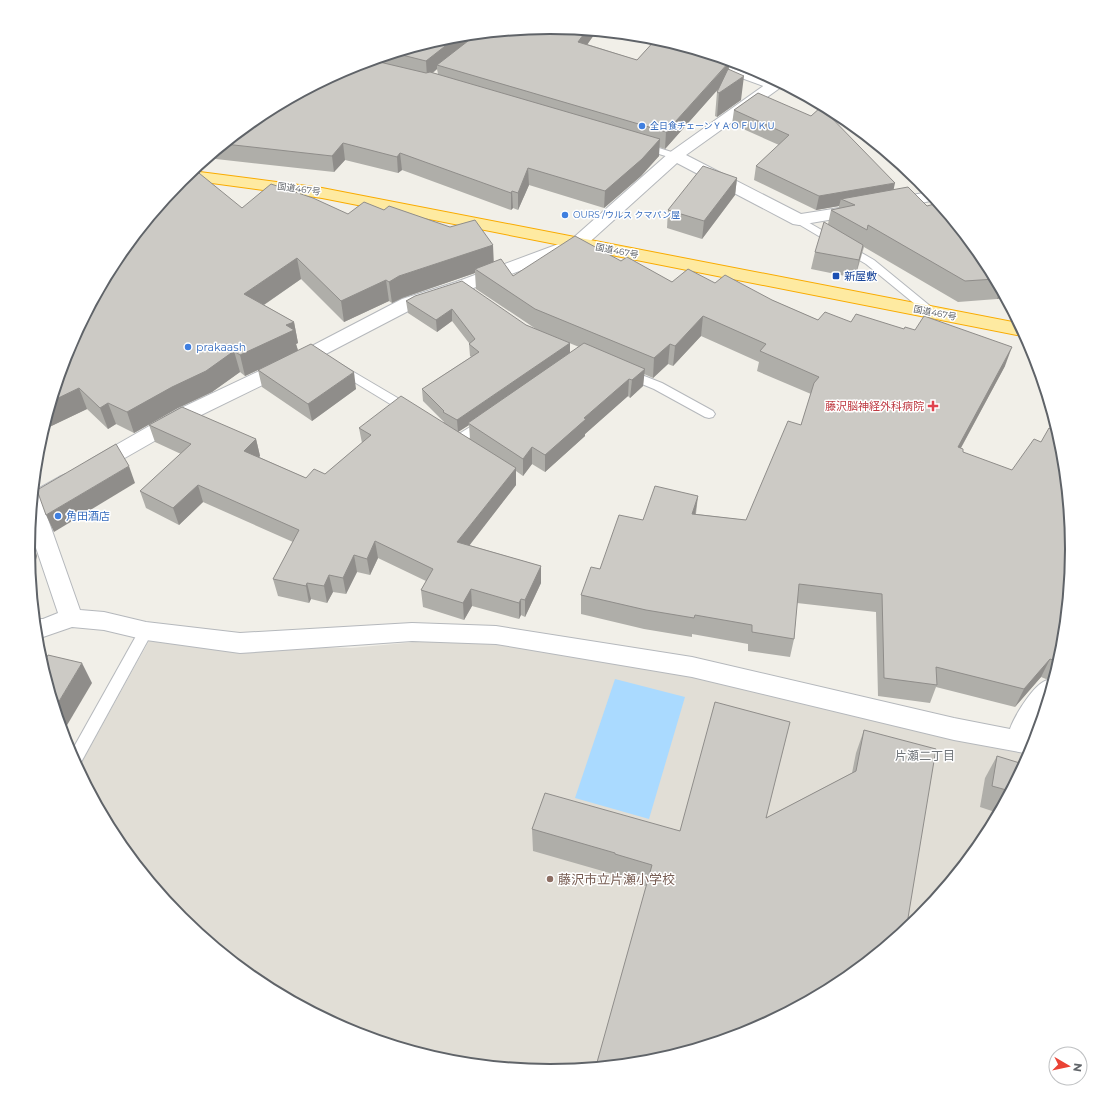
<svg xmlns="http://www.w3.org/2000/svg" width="1100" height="1098" font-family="Montserrat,'Noto Sans JP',sans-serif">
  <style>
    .education { fill: #e1ded6 }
    .water { fill: #aadaff }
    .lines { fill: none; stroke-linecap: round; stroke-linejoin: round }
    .service-casing { stroke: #b5b8bc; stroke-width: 2 }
    .minor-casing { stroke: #b5b8bc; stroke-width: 2 }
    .trunk-casing { stroke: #f9ab00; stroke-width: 2 }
    .service { fill: #fff; fill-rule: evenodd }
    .minor { fill: #fff; fill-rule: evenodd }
    .trunk { fill: #feeaa1; fill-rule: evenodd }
    .wall { fill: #afaea9; fill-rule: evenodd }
    .shaded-wall { fill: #8f8d8a }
    .building { fill: #cccac5; stroke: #8f8d8a }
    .shop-dot { fill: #3f7fe0; stroke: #fff; stroke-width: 1.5 }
    .transit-dot { fill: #1a4fb4; stroke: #fff; stroke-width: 1.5 }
    .health-dot { fill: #e0444e; stroke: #fff; stroke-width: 1.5 }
    .education-dot { fill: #8d6e63; stroke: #fff; stroke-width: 1.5 }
    .labels { text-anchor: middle; stroke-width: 3; stroke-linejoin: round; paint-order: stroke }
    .far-shop-label { font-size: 9px; fill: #366cbe; stroke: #fff; text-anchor: start }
    .far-street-label { font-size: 9px; fill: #5f6368; stroke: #fff }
    .transit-label { font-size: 11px; fill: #164399; stroke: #fff; text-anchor: start }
    .shop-label { font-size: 11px; fill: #366cbe; stroke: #fff; text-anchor: start }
    .health-label { font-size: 11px; fill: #be3a42; stroke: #fff; text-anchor: end }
    .neighbourhood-label { font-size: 12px; fill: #70757a; stroke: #fff }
    .near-education-label { font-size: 13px; fill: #785e54; stroke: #fff; text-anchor: start }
    .rim { fill: none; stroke: #5f6368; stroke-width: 2 }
  </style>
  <rect width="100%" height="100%" fill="#f1efe8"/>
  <path class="education" d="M448,639L574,653L705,679L1029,755L984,839L919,918L840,983L652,1061L550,1071L448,1061L350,1031L260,983L181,918L116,839L78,769L149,641L247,651L313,647L351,648Z"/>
  <path class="water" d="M615,679L685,697L649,819L575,798Z"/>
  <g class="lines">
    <g class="service-casing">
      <g id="service">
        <path d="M728,67L775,84L776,86L775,88H769L725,72L724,70L725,68Z"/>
        <path d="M643,143L678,154L680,156L675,159L640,148L638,146L640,144Z"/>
        <path d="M799,217L874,260L935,310L936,312L935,314H927L866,264L795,222L794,220Z"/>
        <path d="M340,364L413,407L415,410L413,413L409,414L405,413L336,371L334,368L336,365Z"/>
        <path d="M629,370L662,383L713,411L715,414L713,417L709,418L705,417L654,389L625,377L623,374L625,371Z"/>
        <path d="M483,419L487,420L489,423L487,426L462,443L458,444L454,443L452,440L454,437Z"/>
        <path d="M146,625L151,627L153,631L79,766H77L70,754L141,627Z"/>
      </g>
    </g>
    <g class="minor-casing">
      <g id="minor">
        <path d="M773,79L784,85L686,155L801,214L858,205L864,206L867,210L864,214L799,225L793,224L677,163L584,247L468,290L416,307L322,356L193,419L102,471L95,474L88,471L85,466L88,461L179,409L308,348L402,299L456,282L572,239L669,153Z"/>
        <path d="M929,192L936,200L890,209L884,208L882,204L884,200Z"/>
        <path d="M66,474L73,477L77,482L73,487L43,505L80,610L104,612L146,622L240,633L412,623L496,626L692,657L954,718L1010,729C1014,717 1038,675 1053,680L1042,717L1036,725L1033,733L1037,734L1030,754L954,740L692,677L496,644L412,641L240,653L146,640L104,630L72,627L43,637H37L35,619H43L58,613L30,530L34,491L59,477Z"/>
      </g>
    </g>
    <g class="trunk-casing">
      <path id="trunk" d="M192,171L322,188L1018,323L1025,335L1022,336L322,198L182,179Z"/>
    </g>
    <use href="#service" class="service"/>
    <use href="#minor" class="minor"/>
    <use href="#trunk" class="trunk"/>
  </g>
  <g class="wall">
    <path d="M550,27L596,32L587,44L637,60L657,38L732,61L729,64V69L741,100L717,117L715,116L717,92L720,87L665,149L659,147V156L641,176L604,208L529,185L518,210L513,208L511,210L402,170L398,173L345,160L334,172L207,158L260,115L350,67L448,37ZM437,69L438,74L433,73Z"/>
    <path d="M758,93L894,189L927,206L984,259L1005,297L997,299L958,302L864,247L855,278L811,269L815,252L828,224L831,210L839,208V206L816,210L754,180L756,166L779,145L732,124L734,110Z"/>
    <path d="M846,119L863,134L844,125Z"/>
    <path d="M737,178L735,195L702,239L667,228L668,210Z"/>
    <path d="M242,208L348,214L384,210L493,245V262L513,276L621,261L672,282L715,283L772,300L818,320L851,322L1005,366L961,448L1062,651L1053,679V678L1046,679L1041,677L1015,707L936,687L930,703L878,696L876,612L797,603L794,639L790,657L748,651V644L692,634V637L644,629L581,614V595L600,569L643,520L698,496L696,514L746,520L801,425L811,394L757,371L759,362L701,336L673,366L668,364L653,378L644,374L643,386L630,398L628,396L585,434V436L545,472L532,464L523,476L516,471V485L469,545L541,566V583L525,617L521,615L519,619L472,606L464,620L423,607L421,590L426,581L378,558L370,575L357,572L346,594L333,592L327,603L311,599L309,603L278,596L273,579L293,542L203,502L179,525L146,508L140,491L181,454L155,442L149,425L256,439L260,456L259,457L306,478L325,474L362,443L359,428L444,423V422L423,401L422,389L471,357L470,356L469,344V343L452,321L437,332L408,313L406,301L415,296L526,325L570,343V353L579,347L536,329L476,289L475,273L402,298L392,303L389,301L344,322L301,279L264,305L294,322L298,343L296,344L298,350L356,389L312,421L262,387L258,370L245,376L240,372L212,392L178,408L134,433L116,424L108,429L87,409L43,430L68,349ZM469,425L470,439L458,432Z"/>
    <path d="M864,730L908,918L646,886L613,876V874L533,851L532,829L680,831L766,818L852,773L856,753Z"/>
    <path d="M997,756L1023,766L998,813L980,807L985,778Z"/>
  </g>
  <g class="shaded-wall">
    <path d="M586,31L596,32L578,58V42Z"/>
    <path d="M483,34L437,65V69L427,77L426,61L458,36Z"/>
    <path d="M728,60L732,61L729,64L728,78L665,149L666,132L728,64Z"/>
    <path d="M744,76L741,100L717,117L719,93Z"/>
    <path d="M660,139L659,156L641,176L604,208L605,191Z"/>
    <path d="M343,143L345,160L334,172L332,156Z"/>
    <path d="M400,153L402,170L398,173L397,157Z"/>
    <path d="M528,168L529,185L518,210V193Z"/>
    <path d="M737,178L735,195L702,239L704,221Z"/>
    <path d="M895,183L892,197L841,199L839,206L816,210L819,196Z"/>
    <path d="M512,191L513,208L511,210V193Z"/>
    <path d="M493,245L494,266L475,269V273L402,298L392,303L389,282L399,276Z"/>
    <path d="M863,245L859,262L855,278L859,260Z"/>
    <path d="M297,258L301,279L249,315L244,294Z"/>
    <path d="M386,280L389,301L344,322L341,301Z"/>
    <path d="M1000,290L1005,297L997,299Z"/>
    <path d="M452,309V321L437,332L436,320Z"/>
    <path d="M703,316L701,336L673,366L675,346Z"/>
    <path d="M294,322L298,343L296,344L298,351L245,376L240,355L286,325Z"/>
    <path d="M570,343V355L468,423L469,425L458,432L457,420Z"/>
    <path d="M670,344L668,364L653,378L654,358Z"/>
    <path d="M1012,347L1005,366L951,466L958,447Z"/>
    <path d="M234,351L240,372L212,392L178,408L134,433L127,412Z"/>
    <path d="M645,369L643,386L630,398L632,380Z"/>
    <path d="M354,372L356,389L312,421L308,404Z"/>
    <path d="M629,379L628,396L585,434V436L545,472V455L584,418Z"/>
    <path d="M79,388L87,409L43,430L52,401Z"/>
    <path d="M108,403L116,424L108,429L100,408Z"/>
    <path d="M256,439L260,456L249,468L244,451Z"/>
    <path d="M532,447V464L523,476V459Z"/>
    <path d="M129,466L135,483L54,532L46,515Z"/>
    <path d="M516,468V485L459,559L457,542Z"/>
    <path d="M198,485L203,502L179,525L173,508Z"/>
    <path d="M698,496L695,515L692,514Z"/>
    <path d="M30,533L37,556L31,579L28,549Z"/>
    <path d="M375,541L378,558L370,575L367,559Z"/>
    <path d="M354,555L357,572L346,594L343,578Z"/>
    <path d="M541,566V583L525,617V600Z"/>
    <path d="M329,575L333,592L327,603L324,586Z"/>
    <path d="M307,583L311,599L309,603L306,586Z"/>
    <path d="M471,589L472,606L464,620L463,603Z"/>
    <path d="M521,599V615L519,619V603Z"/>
    <path d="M1050,659L1041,677L1015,707L1024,689Z"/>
    <path d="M82,663L92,683L63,732L55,708Z"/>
  </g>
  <g class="building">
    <path d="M550,27L586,31L578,42L637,60L657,38L723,59L730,61L666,132L437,65L477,34Z"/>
    <path d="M458,36L426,61L394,53L448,37Z"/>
    <path d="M371,60L426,73L430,72L660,139L642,159L605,191L528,168L518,193L512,191L511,193L400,153L397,157L343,143L332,156L225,144L260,115L350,67Z"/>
    <path d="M728,69L744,76L719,93L717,92Z"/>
    <path d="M758,93L811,116L821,107L895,183L819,196L756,166L789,135L734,110Z"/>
    <path d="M703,166L737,178L704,221L668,210Z"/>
    <path d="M194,169L242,208L271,184L313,198L348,214L364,202L384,210L389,206L450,227L475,220L493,245L399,276L389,282L386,280L341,301L297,258L244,294L294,322L286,325L294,330L240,355L234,351L206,371L172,387L127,412L108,403L100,408L79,388L52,401L68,349L116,259L181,180Z"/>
    <path d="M908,187L927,206L938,203L984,259L995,279L965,281L868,225L867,230L831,210L855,205L841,199Z"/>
    <path d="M824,222L863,245L859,260L815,252Z"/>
    <path d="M575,236L621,261L627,257L672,282L688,269L715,283L725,275L772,300L818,320L825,312L851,322L856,314L904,329L905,327L915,330L924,316L1012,347L958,447L963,449V452L1012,470L1034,439L1041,442L1049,428L1051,429L1055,423L1062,447L1072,549L1062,651L1059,661H1056L1050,659L1024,689L936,667L937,685L884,678L882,594L799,584L794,639L752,632V625L695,615L694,618L646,610L581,595L591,567L600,569L619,515L643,520L655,486L698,496L692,514L746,520L788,421L801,425L814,383L819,377L760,351L766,344L703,316L675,346L670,344L654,358L535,309L475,269L501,259L513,276Z"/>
    <path d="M462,281L526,325L570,343L457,420L443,412L444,411L422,389L479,352L469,344L475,339L452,309L436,320L406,301L415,296Z"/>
    <path d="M584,343L645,369L632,380L629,379L584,418L586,419L545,455L532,447L523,459L468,423Z"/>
    <path d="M311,344L354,372L308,404L258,370Z"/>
    <path d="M401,396L516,468L457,542L541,566L525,600L521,599L519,603L471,589L463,603L421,590L433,569L375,541L367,559L354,555L343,578L329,575L324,586L307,583L306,586L273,579L299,530L198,485L173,508L140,491L191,444L149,425L182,407L256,439L244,451L306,478L314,469L325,474L371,435L359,428Z"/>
    <path d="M116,444L129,466L46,515L37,490Z"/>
    <path d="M39,655L47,657L48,655L82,663L55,708Z"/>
    <path d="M715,702L790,722L766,818L856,771L864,730L936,749L908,918L916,920L840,983L750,1031L652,1061L596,1066L652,865L615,854V853L532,829L545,793L680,831Z"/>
    <path d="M997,756L1023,764V766L1010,791L992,786Z"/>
  </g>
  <g class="shop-dot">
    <circle cx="642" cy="126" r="4"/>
    <circle cx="565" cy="215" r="4"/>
    <circle cx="188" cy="347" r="4"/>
    <circle cx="58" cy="516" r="4"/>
  </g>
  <rect class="transit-dot" x="832" y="272" width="8" height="8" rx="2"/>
  <path class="health-dot" d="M931 400h4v4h4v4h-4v4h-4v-4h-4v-4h4z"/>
  <circle class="education-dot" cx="550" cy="879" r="4"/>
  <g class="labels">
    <g class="far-shop-label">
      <text x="650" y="129">全日食チェーンＹＡＯＦＵＫＵ</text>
      <text x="573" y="218">OURS /ウルス クマパン屋</text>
    </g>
    <g class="far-street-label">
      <text transform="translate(299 189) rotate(8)" y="3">国道467号</text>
      <text transform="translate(617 251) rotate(11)" y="3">国道467号</text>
      <text transform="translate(935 313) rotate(11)" y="3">国道467号</text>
    </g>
    <g class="transit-label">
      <text x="844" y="280">新屋敷</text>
    </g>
    <g class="shop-label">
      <text x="196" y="351">prakaash</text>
      <text x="66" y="520">角田酒店</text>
    </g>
    <g class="health-label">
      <text x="924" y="410">藤沢脳神経外科病院</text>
    </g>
    <g class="neighbourhood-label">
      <text x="925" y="760">片瀬二丁目</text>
    </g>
    <g class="near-education-label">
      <text x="558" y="884">藤沢市立片瀬小学校</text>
    </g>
  </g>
  <path d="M0 0H1100V1098H0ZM35 549a515 515 0 1 1 1030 0a515 515 0 1 1-1030 0Z" fill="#fff" fill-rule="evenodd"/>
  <path class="rim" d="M35 549a515 515 0 1 1 1030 0a515 515 0 1 1-1030 0Z"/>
  <g transform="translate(1068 1066) rotate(99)"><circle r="19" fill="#ffffff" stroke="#bfc1c3"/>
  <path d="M0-3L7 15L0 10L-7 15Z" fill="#ea4335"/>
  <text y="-6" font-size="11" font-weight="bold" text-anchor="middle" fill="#5f6368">N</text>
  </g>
</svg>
